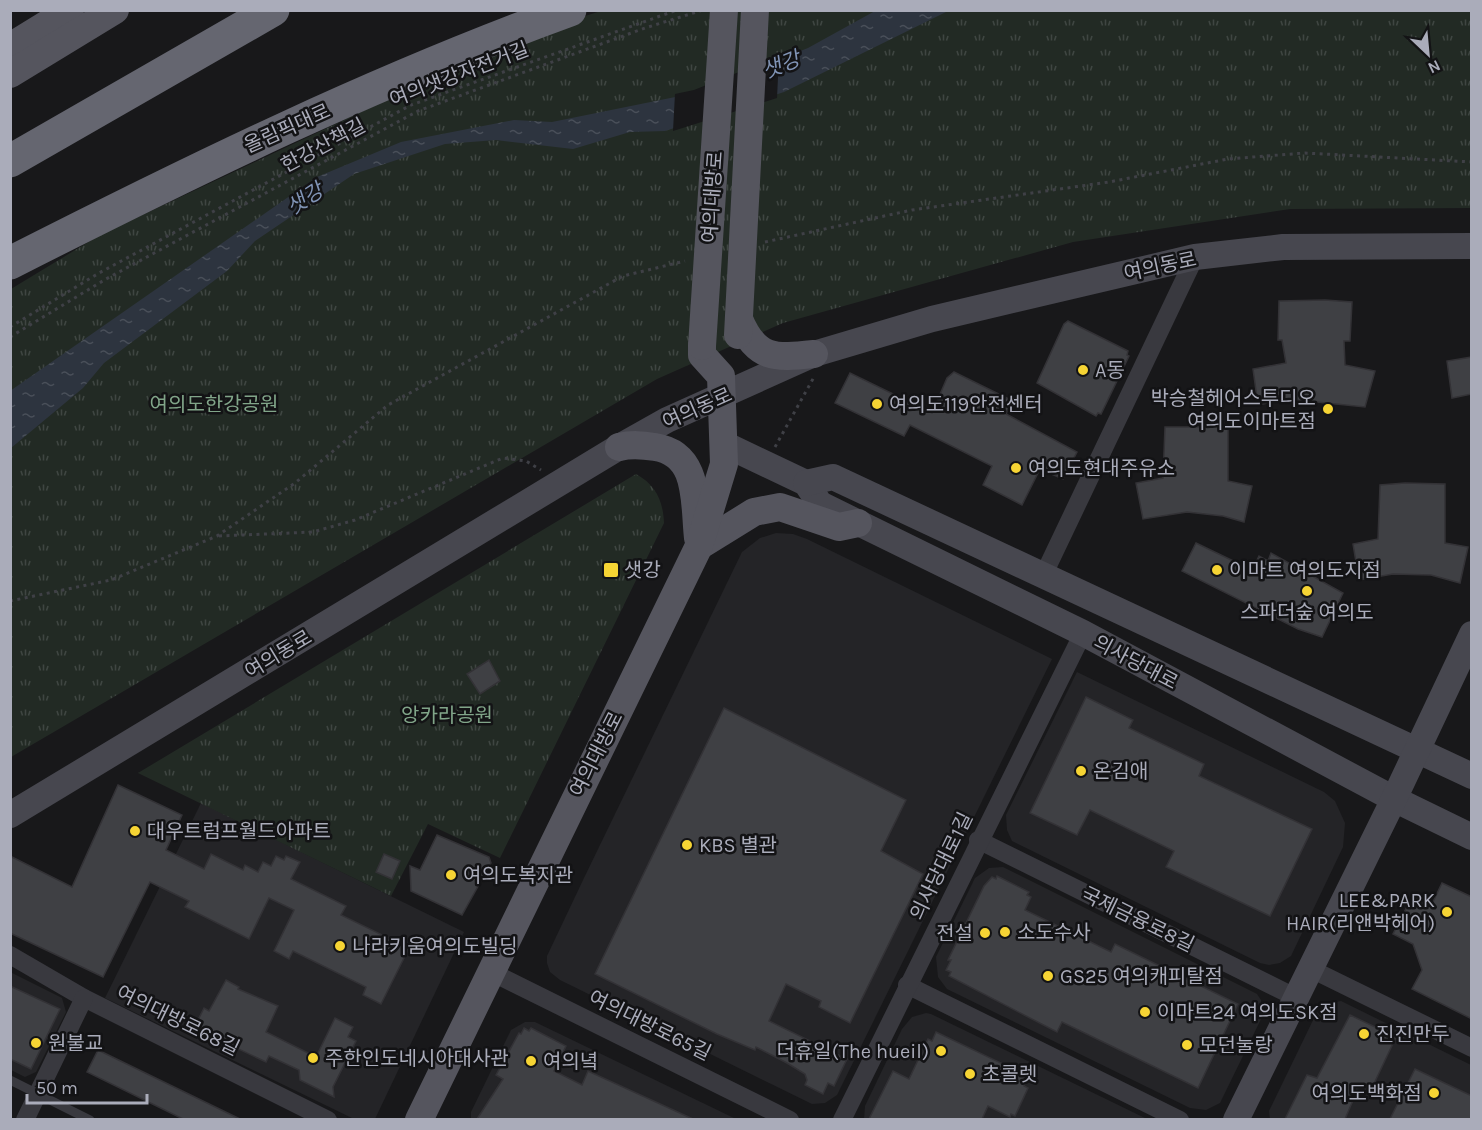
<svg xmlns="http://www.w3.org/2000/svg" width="1482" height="1130" font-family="Karla,'Noto Sans KR',sans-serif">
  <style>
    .built { fill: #242427 }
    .park { fill: url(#park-tufts) }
    .water { fill: url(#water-ripples) }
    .pier { fill: #18181a }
    .building { fill: #3f4044; stroke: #333236; stroke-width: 1.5 }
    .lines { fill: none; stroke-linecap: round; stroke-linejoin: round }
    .path { stroke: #3f4046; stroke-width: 3; stroke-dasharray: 3 4.5; stroke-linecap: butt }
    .lane { stroke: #39393f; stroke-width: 9 }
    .street { stroke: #39393f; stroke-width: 18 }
    .secondary { stroke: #47474f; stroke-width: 26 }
    .primary { stroke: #55555e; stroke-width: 28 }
    .highway { stroke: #656670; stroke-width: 33 }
    .primary-bridge { stroke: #55555e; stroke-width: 28 }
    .poi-dot { fill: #f6d434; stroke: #131315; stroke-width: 2 }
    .labels { text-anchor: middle; stroke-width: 5; stroke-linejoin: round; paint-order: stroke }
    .street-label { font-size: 20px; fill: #aaacba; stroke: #131315 }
    .poi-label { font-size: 20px; fill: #aaacba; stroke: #131315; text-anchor: start }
    .park-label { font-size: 20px; fill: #81a589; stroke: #131315 }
    .water-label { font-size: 21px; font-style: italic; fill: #8194b6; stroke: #131315 }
  </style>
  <defs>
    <pattern id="park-tufts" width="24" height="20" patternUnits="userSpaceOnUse" patternTransform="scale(1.5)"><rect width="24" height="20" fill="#222a24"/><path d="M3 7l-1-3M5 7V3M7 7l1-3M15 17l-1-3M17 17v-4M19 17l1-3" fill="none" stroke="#3f4642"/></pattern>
    <pattern id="water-ripples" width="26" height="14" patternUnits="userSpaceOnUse" patternTransform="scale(1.5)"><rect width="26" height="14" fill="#2d343f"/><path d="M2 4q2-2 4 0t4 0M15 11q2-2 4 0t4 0" fill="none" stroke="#494f59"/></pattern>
  </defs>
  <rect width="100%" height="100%" fill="#18181a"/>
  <g class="built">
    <path d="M776,533L793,534L807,539L1052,659L837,1095L825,1103L812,1104L560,980L550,972L547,963V956L584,878L742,552L760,538Z"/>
    <path d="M1077,672L1324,792L1335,801L1345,823L1343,847L1291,956L1280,963L1269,965L1260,963L1012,841L1007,830L1006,815Z"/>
    <path d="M201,803L464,932L375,1119H354L105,998Z"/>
    <path d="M1003,867L1257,994L1261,1000V1019L1220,1103L1206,1110L1190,1108L947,989L938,977L936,957L975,878L989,868Z"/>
    <path d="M10,972L62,998L66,1012L36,1072L25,1077L11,1070Z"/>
    <path d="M1341,1001L1471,1065V1119L1270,1120L1269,1111L1316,1014L1326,1004Z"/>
    <path d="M926,1013L931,1014L1147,1119L864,1120L865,1106L902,1029L912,1017Z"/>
    <path d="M525,1022H535L736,1119L471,1120V1112L511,1030Z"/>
  </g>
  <g class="park">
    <path d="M601,11H1471V208L1290,209L1073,242L783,323L657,379L11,757V289L100,235L522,36Z"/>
    <path d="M636,474C656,485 663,501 664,523L500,858L428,824L391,896L138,773Z"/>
  </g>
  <path class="water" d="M875,11H948L784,92L665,131L630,132L573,149L496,140L445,144L354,174L255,241L227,271L104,363L83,388L11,448L10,391L317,177L401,142L514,120L552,122L695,93L808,48Z"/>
  <path class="pier" d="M779,56L777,98L673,131L675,94L694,90Z"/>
  <g class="building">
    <path d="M1325,300L1352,302L1350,341H1344L1345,365L1375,371L1365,407L1287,399L1258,405L1253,369L1286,363L1282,340H1278L1279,301Z"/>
    <path d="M1068,321L1128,351L1127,355L1129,356L1101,414L1098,413L1096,416L1037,383L1064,324Z"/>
    <path d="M1472,357V394L1452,398L1447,361Z"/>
    <path d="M954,372L1009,399L1007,402L1011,404L1006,414L1077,452L1063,479L1040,469L1022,505L983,485L992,466L910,425L904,436L835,403L850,373L932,413L947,378Z"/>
    <path d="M1203,425L1228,427V481L1252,486L1244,522L1223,516L1187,512L1143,519L1136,483L1163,478L1165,427H1203Z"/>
    <path d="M1405,483L1445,484V543L1468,547L1460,583L1431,575L1393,574L1359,580L1353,544L1378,539L1380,485Z"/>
    <path d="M1196,543L1252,570L1259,556L1268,561L1271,553L1343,593L1322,637L1298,629L1182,571Z"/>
    <path d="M489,660L500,681L480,694L467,674Z"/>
    <path d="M1086,697L1133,720L1129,728L1204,764L1199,776L1312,829L1270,916L1166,867L1174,851L1090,810L1077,835L1030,813Z"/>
    <path d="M724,708L906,800L881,851L923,874L850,1023L819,1007L821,1001L786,984L769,1021L847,1059L834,1086L828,1083L823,1094L805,1085L807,1080L805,1074L787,1063L756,1047L755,1050L717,1034L595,974Z"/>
    <path d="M118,785L182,815L166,850L204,869L211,854L243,870L245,865L258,872L263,862L271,866L276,856L284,860L286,856L300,862L291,879L346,906L341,915L409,948L381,1004L363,995L366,987L293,951L289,959L274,951L294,910L269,898L249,939L185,907L189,901L150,882L103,977L10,933V856L72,887Z"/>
    <path d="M437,835L489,857L491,863L462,915L411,891L410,866L420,870Z"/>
    <path d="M384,854L400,861L392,879L376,872Z"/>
    <path d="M997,876L1029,892L1027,895L1031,897L1025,910L1111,952L1115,944L1238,1004L1198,1088L1062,1022L1057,1032L949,976L951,972L946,970L951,960H948L984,886L992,877L996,879Z"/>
    <path d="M1442,883L1472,897V1019L1412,989L1422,970L1413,944L1393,934L1414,893L1432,904Z"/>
    <path d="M226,980L239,987L238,989L278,1006L266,1032L316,1057L335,1018L353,1027L348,1037L356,1041L333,1087L334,1097L300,1080L299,1070L269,1056L266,1062L194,1028L204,1008L209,1011Z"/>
    <path d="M10,986L60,1009L31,1069L10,1059Z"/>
    <path d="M1350,1015L1396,1037L1371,1090L1360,1084L1345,1119H1285L1307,1075L1317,1078Z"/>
    <path d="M524,1028L529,1031L531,1028L566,1046L554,1071L582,1085L588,1071L693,1119H477L503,1079L496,1075L519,1033L521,1034Z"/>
    <path d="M936,1032L1028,1076L1024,1086L1028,1088L1015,1116L1011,1114L1010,1117L988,1106L982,1119H869L893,1071L909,1079L928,1039L932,1041Z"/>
    <path d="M98,1050L240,1119H183L87,1072Z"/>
    <path d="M1415,1069L1472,1096V1119H1390Z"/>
  </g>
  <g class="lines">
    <g class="path">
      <path d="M765,242L912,210L1109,182L1228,159L1305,153L1472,162"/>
      <path d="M10,327L99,273L411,105L677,10"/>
      <path d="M10,337L106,279L418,111L645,28L703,10"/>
      <path d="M775,447L814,377"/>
      <path d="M219,536L313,532L355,520L503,458L526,461L541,470"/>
      <path d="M10,601L111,580L217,536L295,483L388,405L623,276L685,261"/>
    </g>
    <path class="lane" d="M10,1080L90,1120"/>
    <g class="street">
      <path d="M1044,574L1195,257"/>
      <path d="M978,840L1297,998"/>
      <path d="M10,955L84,998L328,1120"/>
      <path d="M1311,969L1472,1048"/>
      <path d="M491,972L790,1120"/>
      <path d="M907,985L1180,1120"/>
      <path d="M25,1120L84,998"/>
      <path d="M842,1120L1083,633"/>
    </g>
    <g class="secondary">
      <path d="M724,444L806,483L820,504L1083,633L1394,799L1472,837"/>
      <path d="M806,483L833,477L1472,776"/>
      <path d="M10,815L619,447L667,420L814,354L932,319L1195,257L1283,247L1472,246"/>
      <path d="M1236,1120L1394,799L1472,634"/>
    </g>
    <g class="primary">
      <path d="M10,47L70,10"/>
      <path d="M10,74L115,10"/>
      <path d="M739,319C756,360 775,358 814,354"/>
      <path d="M619,447C632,444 642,445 655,447C700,454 694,502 698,538"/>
      <path d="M699,546L754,512L780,507L839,527L858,523"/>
      <path d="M419,1120L699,546L724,464L721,376L702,355V346"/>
    </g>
    <g class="highway">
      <path d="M10,161L273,10"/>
      <path d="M10,263C193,170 377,80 570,10"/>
    </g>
    <g class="primary-bridge">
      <path d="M738,335L755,10"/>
      <path d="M702,346L724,10"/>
    </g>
  </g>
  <g class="poi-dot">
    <circle cx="1083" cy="370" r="6"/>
    <circle cx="877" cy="404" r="6"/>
    <circle cx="1328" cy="409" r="6"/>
    <circle cx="1016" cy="468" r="6"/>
    <rect x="603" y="562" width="16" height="16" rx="3"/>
    <circle cx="1217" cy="570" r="6"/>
    <circle cx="1307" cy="591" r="6"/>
    <circle cx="1081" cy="771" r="6"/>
    <circle cx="135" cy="831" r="6"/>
    <circle cx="687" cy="845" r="6"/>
    <circle cx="451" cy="875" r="6"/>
    <circle cx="1447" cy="912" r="6"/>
    <circle cx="1005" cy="932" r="6"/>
    <circle cx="985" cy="933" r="6"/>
    <circle cx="340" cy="946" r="6"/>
    <circle cx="1048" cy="976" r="6"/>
    <circle cx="1145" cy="1012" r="6"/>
    <circle cx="1364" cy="1034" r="6"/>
    <circle cx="36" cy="1043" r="6"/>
    <circle cx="1187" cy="1045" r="6"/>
    <circle cx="941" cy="1051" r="6"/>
    <circle cx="313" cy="1058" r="6"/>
    <circle cx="531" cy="1061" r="6"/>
    <circle cx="970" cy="1074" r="6"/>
    <circle cx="1434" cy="1093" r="6"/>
  </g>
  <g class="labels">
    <g class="street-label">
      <text transform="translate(459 74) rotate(-21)" y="7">여의샛강자전거길</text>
      <text transform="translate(287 128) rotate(-24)" y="7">올림픽대로</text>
      <text transform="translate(323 145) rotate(-28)" y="7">한강산책길</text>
      <text transform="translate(712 197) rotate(-86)" y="7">여의대방로</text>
      <text transform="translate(1160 266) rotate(-12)" y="7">여의동로</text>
      <text transform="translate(697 408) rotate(-24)" y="7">여의동로</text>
      <text transform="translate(278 654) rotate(-31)" y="7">여의동로</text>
      <text transform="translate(1136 662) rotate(28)" y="7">의사당대로</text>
      <text transform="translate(596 754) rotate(-63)" y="7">여의대방로</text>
      <text transform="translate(941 866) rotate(-64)" y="7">의사당대로1길</text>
      <text transform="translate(1138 919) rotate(26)" y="7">국제금융로8길</text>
      <text transform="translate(178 1020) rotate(26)" y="7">여의대방로68길</text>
      <text transform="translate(650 1025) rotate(26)" y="7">여의대방로65길</text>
    </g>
    <g class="poi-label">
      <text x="1095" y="377">A동</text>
      <text x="1316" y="405" text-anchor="end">박승철헤어스투디오<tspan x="1316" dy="23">여의도이마트점</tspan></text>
      <text x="889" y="411">여의도119안전센터</text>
      <text x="1028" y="475">여의도현대주유소</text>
      <text x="624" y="577">샛강</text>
      <text x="1229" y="577">이마트 여의도지점</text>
      <text x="1307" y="619" text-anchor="middle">스파더숲 여의도</text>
      <text x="1093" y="778">온김애</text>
      <text x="147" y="838">대우트럼프월드아파트</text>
      <text x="699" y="852">KBS 별관</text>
      <text x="463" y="882">여의도복지관</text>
      <text x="1435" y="907" text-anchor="end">LEE&amp;PARK<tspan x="1435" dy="23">HAIR(리앤박헤어)</tspan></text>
      <text x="1017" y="939">소도수사</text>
      <text x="973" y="940" text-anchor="end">전설</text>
      <text x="352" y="953">나라키움여의도빌딩</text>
      <text x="1060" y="983">GS25 여의캐피탈점</text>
      <text x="1157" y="1019">이마트24 여의도SK점</text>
      <text x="1376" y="1041">진진만두</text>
      <text x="48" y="1050">원불교</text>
      <text x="1199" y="1052">모던눌랑</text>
      <text x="929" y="1058" text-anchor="end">더휴일(The hueil)</text>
      <text x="325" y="1065">주한인도네시아대사관</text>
      <text x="543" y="1068">여의녘</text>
      <text x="982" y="1081">초콜렛</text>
      <text x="1422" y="1100" text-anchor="end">여의도백화점</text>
    </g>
    <g class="park-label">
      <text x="214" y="411">여의도한강공원</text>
      <text x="447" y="722">앙카라공원</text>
    </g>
    <g class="water-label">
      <text transform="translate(781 65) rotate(-22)" y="7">샛강</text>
      <text transform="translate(305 199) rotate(-33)" y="7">샛강</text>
    </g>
  </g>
  <rect width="1482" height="1130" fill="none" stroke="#aaacba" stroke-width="24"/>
  <g transform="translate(1428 54) rotate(154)" stroke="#131315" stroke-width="4.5" paint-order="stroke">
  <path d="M0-4.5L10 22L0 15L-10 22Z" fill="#aaacba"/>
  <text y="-9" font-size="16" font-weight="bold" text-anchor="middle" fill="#aaacba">N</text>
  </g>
  <path d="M27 1094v9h120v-9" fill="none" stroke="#aaacba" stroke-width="3"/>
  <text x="36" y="1094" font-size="18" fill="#aaacba" stroke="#131315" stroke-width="4.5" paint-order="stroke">50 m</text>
</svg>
